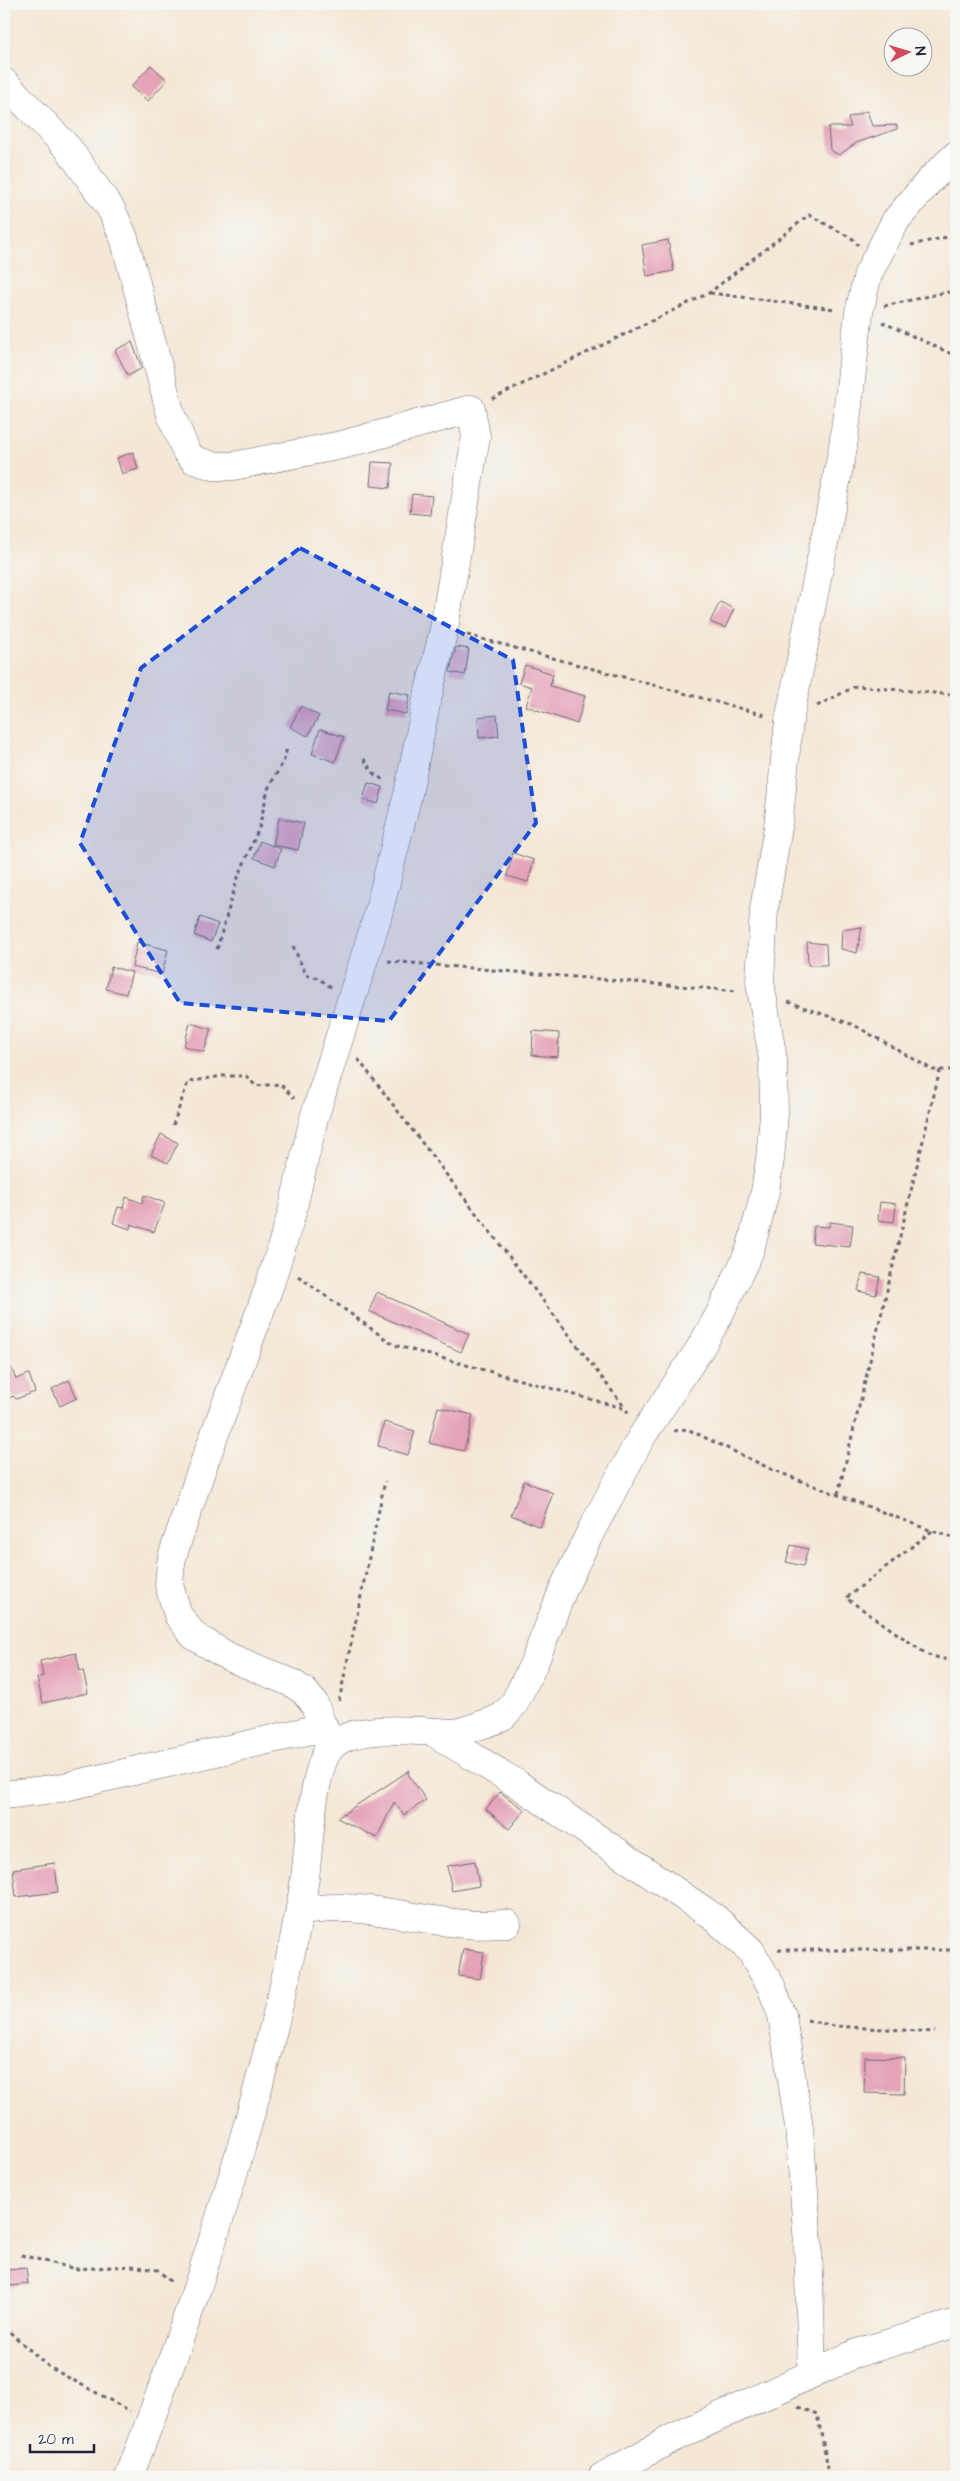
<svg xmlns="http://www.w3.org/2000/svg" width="960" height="2481" font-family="'Architects Daughter',sans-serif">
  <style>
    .building { fill: #e5a3b8 }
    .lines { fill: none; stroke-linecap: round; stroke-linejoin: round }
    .minor-casing { stroke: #6c6771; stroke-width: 29 }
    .path { stroke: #6c6771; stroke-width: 3; stroke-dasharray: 4 4; stroke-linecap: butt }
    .minor { stroke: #fff; stroke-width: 28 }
    .marked { fill: #1d4ed8; fill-opacity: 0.2; stroke: #1d4ed8; stroke-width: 4; stroke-dasharray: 10 6; stroke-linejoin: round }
  </style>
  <rect width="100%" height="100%" fill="#f6f6f2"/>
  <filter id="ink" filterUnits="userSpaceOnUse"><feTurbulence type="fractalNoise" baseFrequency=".02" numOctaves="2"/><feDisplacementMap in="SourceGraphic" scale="10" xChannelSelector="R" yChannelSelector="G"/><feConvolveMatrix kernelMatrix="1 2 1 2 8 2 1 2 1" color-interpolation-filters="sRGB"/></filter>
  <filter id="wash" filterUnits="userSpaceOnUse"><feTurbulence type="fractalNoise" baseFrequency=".0096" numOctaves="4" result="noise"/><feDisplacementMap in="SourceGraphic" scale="20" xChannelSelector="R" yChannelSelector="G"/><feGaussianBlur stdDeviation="1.12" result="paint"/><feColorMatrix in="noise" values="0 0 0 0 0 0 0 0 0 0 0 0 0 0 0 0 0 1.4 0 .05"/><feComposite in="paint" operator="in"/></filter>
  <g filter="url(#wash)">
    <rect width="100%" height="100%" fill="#f4e7d5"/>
    <g id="blocks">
      <g class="building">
        <path d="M151,65L167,80L148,101L131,87Z"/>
        <path d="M867,111L872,126L897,125V129L856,143L839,155L830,150L828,127H851L848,118Z"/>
        <path d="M668,240L674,271L647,276L642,245Z"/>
        <path d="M132,342L142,368L128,376L115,350Z"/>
        <path d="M133,452L138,469L122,474L117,458Z"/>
        <path d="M372,462L393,463L390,488L370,486Z"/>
        <path d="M412,494L432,496L430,515L410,513Z"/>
        <path d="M720,602L734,609L725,628L710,622Z"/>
        <path d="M456,647L469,649L465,675L450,672Z"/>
        <path d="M525,665L553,674L550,686L585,696L577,724L526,706L532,687L519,683Z"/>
        <path d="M389,691L410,695L406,714L385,710Z"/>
        <path d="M301,706L319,716L308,736L290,727Z"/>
        <path d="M497,715L499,736L479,738L478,717Z"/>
        <path d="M320,729L344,737L335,762L312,754Z"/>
        <path d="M368,783L383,787L378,804L363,799Z"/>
        <path d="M279,818L304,823L298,850L273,845Z"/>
        <path d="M260,841L281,849L275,866L254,858Z"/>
        <path d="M513,853L534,860L528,882L507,876Z"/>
        <path d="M200,917L218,924L211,942L194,935Z"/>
        <path d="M862,927L857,953L841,949L842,930Z"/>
        <path d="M137,942L168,950L162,974L132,967Z"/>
        <path d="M807,942L826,944L827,965H808Z"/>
        <path d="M111,967L132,972L126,994L106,989Z"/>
        <path d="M190,1023L211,1029L204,1052L184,1046Z"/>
        <path d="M533,1031L559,1033L558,1057L532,1055Z"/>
        <path d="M161,1134L178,1143L168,1163L151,1155Z"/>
        <path d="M144,1195L165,1203L154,1232L131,1224L130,1229L113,1223L118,1207L123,1208L126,1197L142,1203Z"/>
        <path d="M880,1202L896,1204L894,1222L878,1220Z"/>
        <path d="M830,1222L853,1225L850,1247L812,1243L814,1226L829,1227Z"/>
        <path d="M862,1274L880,1277L876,1295L858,1291Z"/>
        <path d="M377,1292L469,1334L461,1352L369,1311Z"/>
        <path d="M4,1353L16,1379L29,1374L35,1392L16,1399L13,1396L4,1401Z"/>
        <path d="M69,1380L77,1398L60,1406L52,1389Z"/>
        <path d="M438,1407L473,1415L464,1451L429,1443Z"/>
        <path d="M384,1422L415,1431L408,1455L378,1446Z"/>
        <path d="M524,1481L553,1493L540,1527L511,1515Z"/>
        <path d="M791,1545L808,1549L803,1566L786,1562Z"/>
        <path d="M76,1653L80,1671L83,1670L88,1693L43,1703L37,1678L43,1676L40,1661Z"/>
        <path d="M410,1770L408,1774L426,1800L404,1815L394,1802L377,1838L337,1818Z"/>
        <path d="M500,1792L525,1810L509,1829L486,1809Z"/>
        <path d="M475,1861L479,1886L452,1891L447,1866Z"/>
        <path d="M55,1863L58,1892L16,1897L13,1869Z"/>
        <path d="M463,1949L484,1952L480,1979L458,1976Z"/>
        <path d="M865,2057L905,2058L904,2094L864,2093Z"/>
        <path d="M26,2268L28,2284L10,2286L8,2270Z"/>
      </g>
    </g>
  </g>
  <g filter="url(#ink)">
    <use href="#blocks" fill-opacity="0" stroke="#6c6771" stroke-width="1"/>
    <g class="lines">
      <g class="minor-casing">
        <g id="minor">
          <path d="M4,82L68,148L111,209L124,238L171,415L186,451L194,460L214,466H233L342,445L471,409L476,436L444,629L426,704L408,794L377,918L314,1118L291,1216L269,1287L200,1474L172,1557L170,1572L169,1585L178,1615L194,1636L229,1657L292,1683L305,1692L314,1703L330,1748"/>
          <path d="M433,1732L519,1785L715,1918L750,1950L759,1965L771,1986L782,2015L799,2127L808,2244L812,2374"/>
          <path d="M4,1795L60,1788L324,1727"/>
          <path d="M300,1912C356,1900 409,1919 465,1924C479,1926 493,1924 507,1924"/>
          <path d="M129,2477C196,2302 255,2123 294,1939C298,1919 302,1898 305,1878C309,1848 312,1768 331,1747C354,1722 425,1732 457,1733L493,1721L503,1716L514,1704L535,1661L564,1587L592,1529L642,1436L699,1350L718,1317L750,1250L765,1192L770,1159L774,1114L773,1060L760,982L764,909L778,827L789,721L843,447L859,312L868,274L896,220L931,179L956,155"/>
          <path d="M602,2477L673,2438L857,2353L956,2323"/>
        </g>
      </g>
      <g class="path">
        <path d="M911,245L956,235"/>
        <path d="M710,293L835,309"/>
        <path d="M884,306L947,292L956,294"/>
        <path d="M882,322L956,356"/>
        <path d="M492,399L709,293L809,215L853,239L858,245"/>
        <path d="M467,635L765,715"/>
        <path d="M817,706L856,686L956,695"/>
        <path d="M364,759L375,775L386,781"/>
        <path d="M293,946L306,975L318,978L331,987"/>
        <path d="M217,949L237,880L259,828L268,789L284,760L287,748"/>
        <path d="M388,961L738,991"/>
        <path d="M788,1002L854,1025L933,1070H956"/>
        <path d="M358,1059L625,1408"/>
        <path d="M173,1125L188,1082L222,1076H246L256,1086L280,1084L294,1098"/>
        <path d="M298,1276L394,1345L626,1409L628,1413"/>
        <path d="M674,1431L687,1429L773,1470L932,1531L956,1538"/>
        <path d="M838,1494L940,1070"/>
        <path d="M932,1531L846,1598L928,1655L956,1662"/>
        <path d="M339,1701L385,1481"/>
        <path d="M778,1950H956"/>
        <path d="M807,2020L834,2026L935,2032"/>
        <path d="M21,2255L75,2269L131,2266L158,2270L173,2284"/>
        <path d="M4,2327L49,2367L130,2411"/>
        <path d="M798,2407L817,2414L830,2477"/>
      </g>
      <use href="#minor" class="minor"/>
    </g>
  </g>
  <path class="marked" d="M300,548L513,660L536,823L389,1021L180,1003L80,843L141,668Z"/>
  <rect width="960" height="2481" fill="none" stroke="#f6f6f2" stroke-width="20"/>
  <g transform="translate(908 52) rotate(85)"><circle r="24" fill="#f6f6f2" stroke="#a1a1a9"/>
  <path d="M0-4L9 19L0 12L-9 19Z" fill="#d1495b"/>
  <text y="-8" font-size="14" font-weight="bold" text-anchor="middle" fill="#22223b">N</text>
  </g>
  <path d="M30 2444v8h64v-8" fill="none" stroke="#22223b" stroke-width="2.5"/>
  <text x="38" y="2444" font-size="15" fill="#22223b" stroke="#f6f6f2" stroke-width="4" paint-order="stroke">20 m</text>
</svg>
